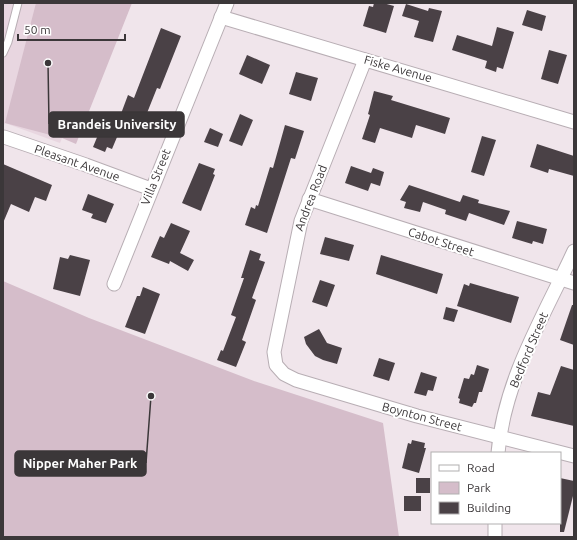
<svg xmlns="http://www.w3.org/2000/svg" width="577" height="540" font-family="Ubuntu,sans-serif">
  <style>
    .built { fill: #e8d6e0 }
    .green { fill: #d5bdca }
    .building { fill: #4a4146 }
    .lines { fill: none; stroke-linecap: round; stroke-linejoin: round }
    .service-casing { stroke: #b8aeb4; stroke-width: 9 }
    .minor-casing { stroke: #b8aeb4; stroke-width: 15 }
    .service { stroke: #fff; stroke-width: 7 }
    .minor { stroke: #fff; stroke-width: 13 }
    .labels { text-anchor: middle; stroke-width: 4; stroke-linejoin: round; paint-order: stroke }
    .street-label { font-size: 12px; fill: #3b3739; stroke: #fff }
    .leader { fill: none; stroke: #3b3739; stroke-width: 1.5 }
    .callout-dot { fill: #3b3739; stroke: #fff; stroke-width: 1.5 }
    .callout { fill: #3b3739; stroke: #3b3739; stroke-width: 1.5 }
    .callout-label { font-size: 13px; text-anchor: middle; font-weight: bold; fill: #fff }
  </style>
  <rect width="100%" height="100%" fill="#f0e5eb"/>
  <path class="built" d="M3,3H118L60,143L5,123L3,127Z"/>
  <g class="green">
    <path d="M36,3H132L76,144L62,138L5,123Z"/>
    <path d="M3,281L89,318L254,381L383,423L399,537H3Z"/>
  </g>
  <g class="building">
    <path d="M374,3H383L394,6L386,33L363,26L369,6L373,7Z"/>
    <path d="M406,4L428,11L429,8L442,11L433,42L414,37L419,21L402,16Z"/>
    <path d="M527,10L546,16L542,31L522,25Z"/>
    <path d="M497,27L514,32L503,69L497,67L496,72L485,68L487,61L452,50L457,35L492,46Z"/>
    <path d="M161,28L181,36L160,89L157,88L141,128L119,119L128,95L134,98Z"/>
    <path d="M549,50L567,55L558,84L541,79Z"/>
    <path d="M247,55L270,65L262,84L239,74Z"/>
    <path d="M296,72L318,78L311,101L289,94Z"/>
    <path d="M374,91L393,96L391,100L450,118L445,134L416,125L412,138L380,128L375,143L362,139L370,115L368,114Z"/>
    <path d="M240,114L253,120L242,146L229,141Z"/>
    <path d="M103,123L120,130L112,149L107,147L105,152L93,147Z"/>
    <path d="M285,125L304,131L295,159L291,158L267,233L245,225L251,207L255,209L256,205L258,206L270,167L273,168Z"/>
    <path d="M210,128L223,134L218,147L204,142Z"/>
    <path d="M482,136L496,140L484,176L471,172Z"/>
    <path d="M537,144L574,156V176L549,169L548,173L530,167Z"/>
    <path d="M199,163L215,169L213,174L215,175L201,211L182,203Z"/>
    <path d="M3,164L52,185L46,201L35,197L29,212L11,204L3,223Z"/>
    <path d="M351,166L371,173L373,168L384,172L380,186L371,183L368,191L345,183Z"/>
    <path d="M409,185L460,202L463,195L479,200L478,203L510,211L504,225L469,213L466,221L445,214L446,210L423,202L420,212L404,208L406,202L400,200Z"/>
    <path d="M88,194L114,204L106,223L91,218L93,214L82,210Z"/>
    <path d="M517,221L547,229L543,244L533,241L532,244L512,238Z"/>
    <path d="M171,223L190,231L180,253L194,260L188,271L170,261L169,264L151,257L160,236L164,238Z"/>
    <path d="M325,237L354,245L349,261L320,254Z"/>
    <path d="M250,250L261,254L259,260L265,262L252,298L256,300L242,340L246,342L236,367L217,360L221,350L223,351L236,317L231,315L244,278H241Z"/>
    <path d="M70,255L90,260L80,296L53,289L60,257L68,259Z"/>
    <path d="M381,255L443,274L437,294L376,274Z"/>
    <path d="M320,280L335,285L327,307L312,302Z"/>
    <path d="M470,283L519,297L511,323L457,306L464,284L469,286Z"/>
    <path d="M143,287L160,294L145,334L125,327L137,296H140Z"/>
    <path d="M572,305H574V345L560,340Z"/>
    <path d="M446,307L458,310L454,322L443,319Z"/>
    <path d="M319,329L327,343L342,348L337,364L323,360L315,356L306,344L304,337Z"/>
    <path d="M379,358L395,363L389,381L373,376Z"/>
    <path d="M477,365L489,369L482,392H479L476,403H474L472,407L459,403L460,399L458,398L464,378L469,379L471,374L474,375Z"/>
    <path d="M561,366L574,370V426L531,416L538,392L550,395Z"/>
    <path d="M421,372L437,377L433,391L428,390L426,396L414,393Z"/>
    <path d="M412,440L425,443L424,448H426L419,473L402,468L408,443L411,444Z"/>
    <rect x="416" y="478" width="14" height="15"/>
    <path d="M560,478L574,481V492L564,532H560Z"/>
    <rect x="404" y="496" width="17" height="15"/>
  </g>
  <g class="lines">
    <g class="service-casing">
      <path id="service" d="M3,53L8,42L18,3"/>
    </g>
    <g class="minor-casing">
      <g id="minor">
        <path d="M221,17L574,122"/>
        <path d="M365,60L301,221L274,352L276,365L284,374L296,380L417,416L574,456"/>
        <path d="M4,137L86,165L151,189"/>
        <path d="M309,199L574,283"/>
        <path d="M114,284L227,3"/>
        <path d="M498,453C504,380 544,316 574,251"/>
        <path d="M495,537V523"/>
      </g>
    </g>
    <use href="#service" class="service"/>
    <use href="#minor" class="minor"/>
  </g>
  <g class="labels">
    <g class="street-label">
      <text transform="translate(398 69) rotate(16)" y="4">Fiske Avenue</text>
      <text transform="translate(77 163) rotate(19)" y="4">Pleasant Avenue</text>
      <text transform="translate(156 177) rotate(-68)" y="4">Villa Street</text>
      <text transform="translate(311 198) rotate(-69)" y="4">Andrea Road</text>
      <text transform="translate(441 242) rotate(18)" y="4">Cabot Street</text>
      <text transform="translate(529 350) rotate(-67)" y="4">Bedford Street</text>
      <text transform="translate(422 417) rotate(15)" y="4">Boynton Street</text>
    </g>
  </g>
  <path class="leader" d="M48 63L49 124M151 396L146 463"/>
  <g class="callout-dot">
    <circle cx="48" cy="63" r="4"/>
    <circle cx="151" cy="396" r="4"/>
  </g>
  <g class="callout">
    <rect x="49" y="112" width="135" height="25" rx="4"/>
    <rect x="15" y="451" width="131" height="25" rx="4"/>
  </g>
  <g class="callout-label">
    <text x="117" y="129">Brandeis University</text>
    <text x="80" y="468">Nipper Maher Park</text>
  </g>
  <rect width="577" height="540" fill="none" stroke="#3b3739" stroke-width="8"/>
  <rect x="431" y="452" width="130" height="72" fill="#ffffff" stroke="#b1afb0"/>
  <rect x="439" y="465" width="20" height="6" fill="#ffffff" stroke="#b1afb0"/>
  <text x="467" y="472" font-size="12" fill="#3b3739">Road</text>
  <rect x="439" y="482" width="20" height="12" fill="#d5bdca" stroke="#b1afb0"/>
  <text x="467" y="492" font-size="12" fill="#3b3739">Park</text>
  <rect x="439" y="502" width="20" height="12" fill="#4a4146" stroke="#b1afb0"/>
  <text x="467" y="512" font-size="12" fill="#3b3739">Building</text>
  <path d="M18 34v6h107v-6" fill="none" stroke="#3b3739" stroke-width="2"/>
  <text x="24" y="34" font-size="12" fill="#3b3739" stroke="#ffffff" stroke-width="3" paint-order="stroke">50 m</text>
</svg>
